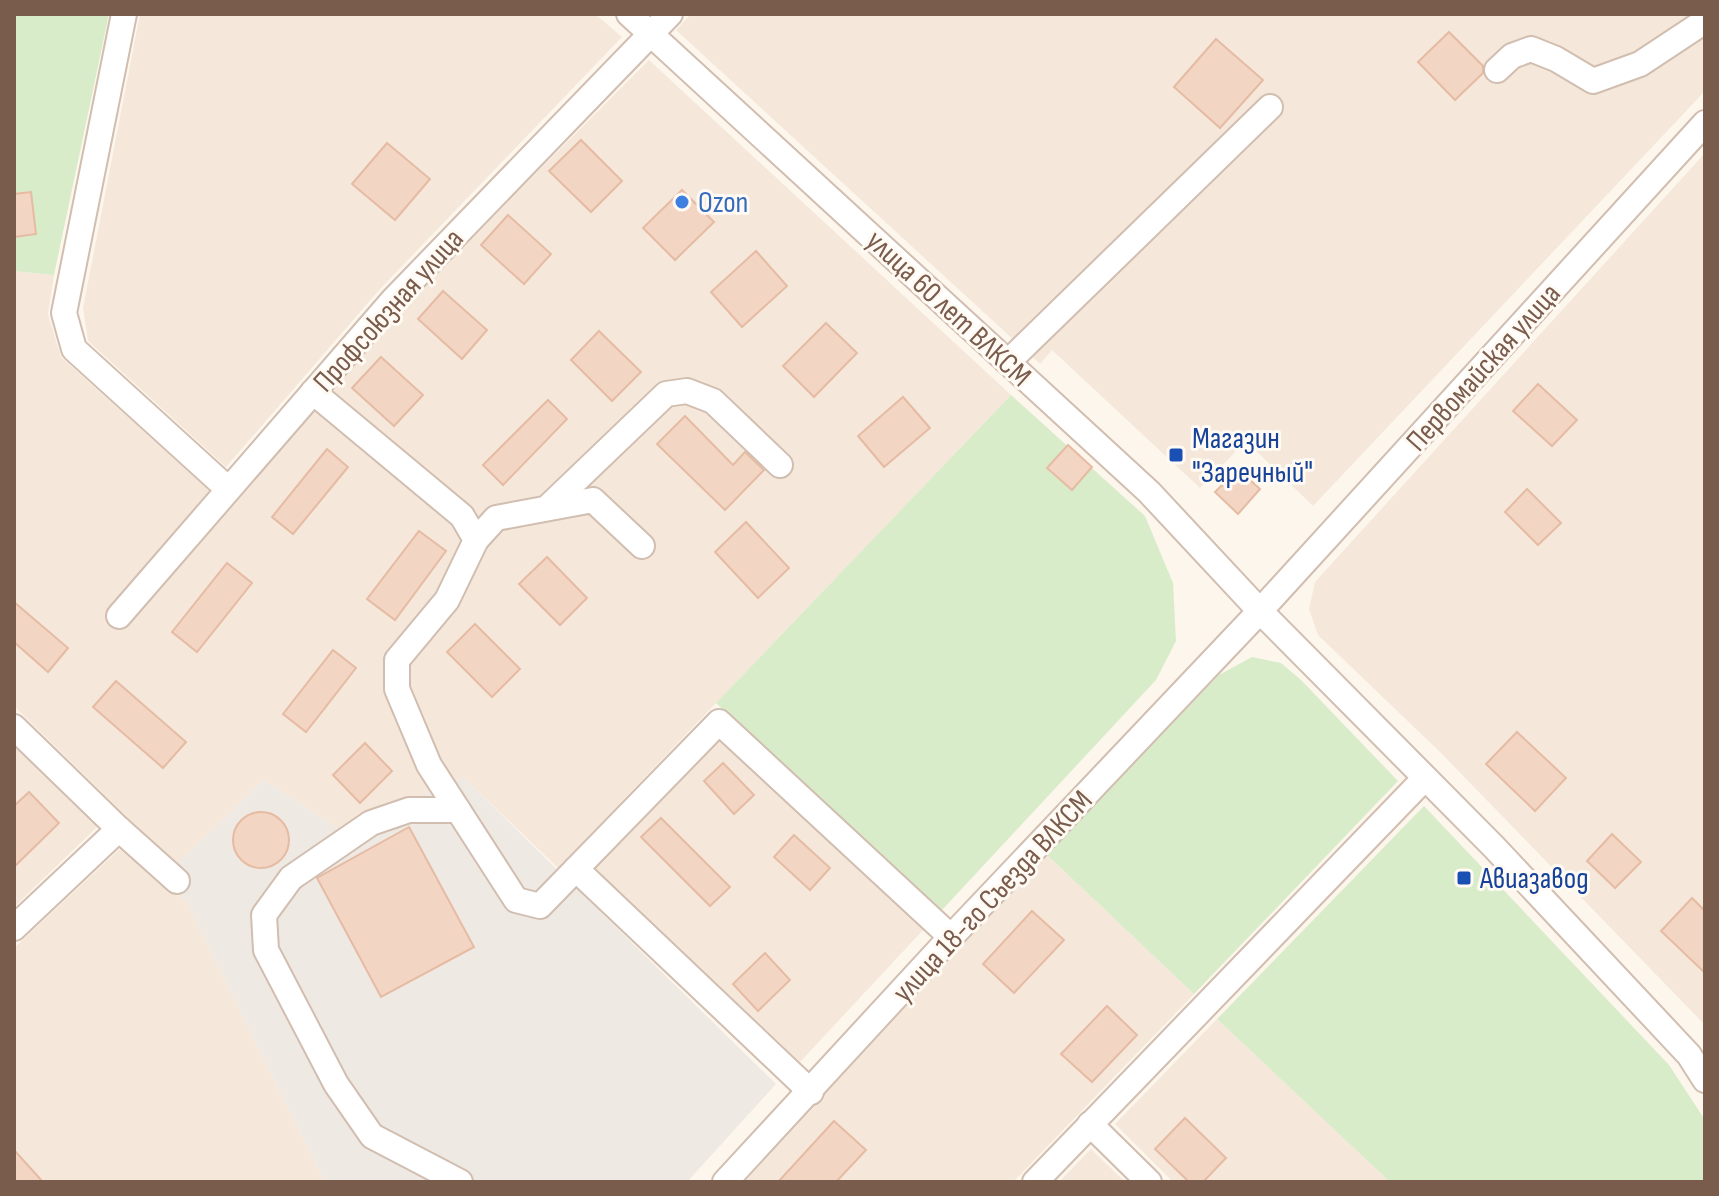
<svg xmlns="http://www.w3.org/2000/svg" width="1719" height="1196" font-family="'Sofia Sans Condensed',sans-serif">
  <style>
    .residential { fill: #f5e8da }
    .industrial { fill: #efe9e4 }
    .green { fill: #d8ecc9 }
    .building { fill: #f3d5c3; stroke: #e6bba3; stroke-width: 2 }
    .lines { fill: none; stroke-linecap: round; stroke-linejoin: round }
    .minor-casing { stroke: #d1beb0; stroke-width: 28 }
    .minor { stroke: #fff; stroke-width: 24 }
    .shop-dot { fill: #3f7fe0; stroke: #fffaf3; stroke-width: 3 }
    .transit-dot { fill: #1a4fb4; stroke: #fffaf3; stroke-width: 3 }
    .labels { text-anchor: middle; stroke-width: 6; stroke-linejoin: round; paint-order: stroke }
    .shop-label { font-size: 30px; fill: #366cbe; stroke: #fffaf3; text-anchor: start }
    .street-label { font-size: 30px; fill: #7a5c4d; stroke: #fffaf3 }
    .transit-label { font-size: 30px; fill: #164399; stroke: #fffaf3; text-anchor: start }
  </style>
  <rect width="100%" height="100%" fill="#fdf6ec"/>
  <g class="residential">
    <path d="M140,14H595L622,37L380,289L226,467L88,341L83,308Z"/>
    <path d="M691,14H1705V91L1313,506L1246,441L1200,488L1052,350L1040,364L676,30Z"/>
    <path d="M649,60L1011,395L558,868L463,777L341,830L264,780L176,865L14,706V271L54,275L48,314L61,357L208,489L228,510L404,305Z"/>
    <path d="M1705,153V1025L1441,753L1318,635L1309,609L1315,582Z"/>
    <path d="M718,736L924,929L800,1062L593,867Z"/>
    <path d="M14,745L98,826L14,907Z"/>
    <path d="M125,844L186,901L325,1182H14V948Z"/>
    <path d="M1046,854L1194,994L1013,1182H742Z"/>
    <path d="M1217,1019L1390,1182H1173L1115,1124Z"/>
    <path d="M1091,1149L1125,1182H1059Z"/>
  </g>
  <path class="industrial" d="M463,777L776,1084L687,1182H325L186,901L162,878L264,780L341,830Z"/>
  <g class="green">
    <path d="M14,14H109L54,275L14,271Z"/>
    <path d="M1011,395L1145,516L1173,583L1176,641L1156,680L942,910L716,703Z"/>
    <path d="M1252,657L1281,663L1301,680L1398,781L1194,994L1046,854L1219,675Z"/>
    <path d="M1424,806L1669,1065L1705,1120V1182H1390L1217,1019Z"/>
  </g>
  <g class="building">
    <path d="M1449,32L1483,66V73L1455,100L1418,62Z"/>
    <path d="M1216,39L1263,80L1220,128L1174,87Z"/>
    <path d="M581,140L622,181L591,212L549,171Z"/>
    <path d="M387,143L430,179L395,220L352,184Z"/>
    <path d="M682,190L714,222L675,260L643,228Z"/>
    <path d="M31,192L36,234L14,237V194Z"/>
    <path d="M508,215L551,254L524,284L481,245Z"/>
    <path d="M756,251L787,286L742,327L711,292Z"/>
    <path d="M443,291L487,330L462,359L418,319Z"/>
    <path d="M826,323L857,353L814,397L783,366Z"/>
    <path d="M599,331L641,372L612,401L571,360Z"/>
    <path d="M381,357L423,395L394,426L352,388Z"/>
    <path d="M1538,384L1577,420L1552,446L1513,411Z"/>
    <path d="M903,397L930,428L884,467L858,436Z"/>
    <path d="M548,400L567,419L503,485L483,465Z"/>
    <path d="M685,416L733,465L745,452L764,470L725,510L657,444Z"/>
    <path d="M1068,445L1092,467L1072,490L1047,468Z"/>
    <path d="M327,449L348,467L293,534L272,517Z"/>
    <path d="M1238,469L1260,489L1238,514L1215,492Z"/>
    <path d="M1527,489L1561,523L1538,545L1505,512Z"/>
    <path d="M746,522L789,568L758,598L715,552Z"/>
    <path d="M419,531L446,551L395,620L367,599Z"/>
    <path d="M547,557L587,598L560,625L519,584Z"/>
    <path d="M227,563L252,583L197,652L172,632Z"/>
    <path d="M14,602L68,648L48,672L14,642Z"/>
    <path d="M475,624L520,669L492,697L447,652Z"/>
    <path d="M333,650L356,668L306,732L283,714Z"/>
    <path d="M116,681L186,742L163,768L93,707Z"/>
    <path d="M1517,732L1566,778L1535,811L1486,764Z"/>
    <path d="M365,743L392,771L360,803L333,775Z"/>
    <path d="M723,763L754,795L734,814L704,781Z"/>
    <path d="M29,792L59,823L14,867V806Z"/>
    <circle cx="261" cy="840" r="28"/>
    <path d="M661,818L730,887L710,906L641,837Z"/>
    <path d="M409,827L474,947L381,997L317,878Z"/>
    <path d="M1612,834L1641,862L1615,888L1587,861Z"/>
    <path d="M794,835L830,868L810,890L774,857Z"/>
    <path d="M1692,898L1705,911V973L1661,931Z"/>
    <path d="M1032,911L1064,940L1014,993L983,964Z"/>
    <path d="M765,953L790,980L758,1011L733,984Z"/>
    <path d="M1107,1006L1137,1035L1092,1082L1061,1054Z"/>
    <path d="M1185,1118L1226,1158L1203,1182H1189L1155,1149Z"/>
    <path d="M834,1121L866,1150L836,1182H778Z"/>
    <path d="M14,1150L43,1182H14Z"/>
  </g>
  <g class="lines">
    <g class="minor-casing">
      <g id="minor">
        <path d="M124,14L64,313L74,349L228,489"/>
        <path d="M629,14L1149,492L1260,611L1494,847L1689,1055L1705,1080"/>
        <path d="M1497,70L1512,56L1531,49L1556,59L1593,81L1640,64L1705,21"/>
        <path d="M1008,362L1270,107"/>
        <path d="M313,392L462,516L476,540L447,600L397,660V689L429,765L516,900L540,906L576,869"/>
        <path d="M547,508L666,394L687,391L713,401L780,465"/>
        <path d="M476,540L496,518L593,500L642,546"/>
        <path d="M119,616L393,300L670,14"/>
        <path d="M14,727L119,829L14,928"/>
        <path d="M458,810H409L371,823L291,878L264,915L266,950L336,1084L372,1136L460,1182"/>
        <path d="M119,829L177,881"/>
        <path d="M811,1092L576,869L719,722L951,937"/>
        <path d="M1090,1124L1149,1182"/>
        <path d="M725,1182L951,937L1260,611L1705,123"/>
        <path d="M1035,1182L1425,778"/>
      </g>
    </g>
    <use href="#minor" class="minor"/>
  </g>
  <circle class="shop-dot" cx="682" cy="202" r="8"/>
  <g class="transit-dot">
    <rect x="1168" y="447" width="16" height="16" rx="4"/>
    <rect x="1456" y="870" width="16" height="16" rx="4"/>
  </g>
  <g class="labels">
    <g class="shop-label">
      <text x="698" y="212">Ozon</text>
    </g>
    <g class="street-label">
      <text transform="translate(949 308) rotate(43)" y="10">улица 60 лет ВЛКСМ</text>
      <text transform="translate(388 310) rotate(-48)" y="10">Профсоюзная улица</text>
      <text transform="translate(1483 367) rotate(-48)" y="10">Первомайская улица</text>
      <text transform="translate(992 896) rotate(-47)" y="10">улица 18-го Съезда ВЛКСМ</text>
    </g>
    <g class="transit-label">
      <text x="1192" y="448">Магазин<tspan x="1192" dy="34">"Заречный"</tspan></text>
      <text x="1480" y="888">Авиазавод</text>
    </g>
  </g>
  <rect width="1719" height="1196" fill="none" stroke="#7a5c4d" stroke-width="32"/>
</svg>
